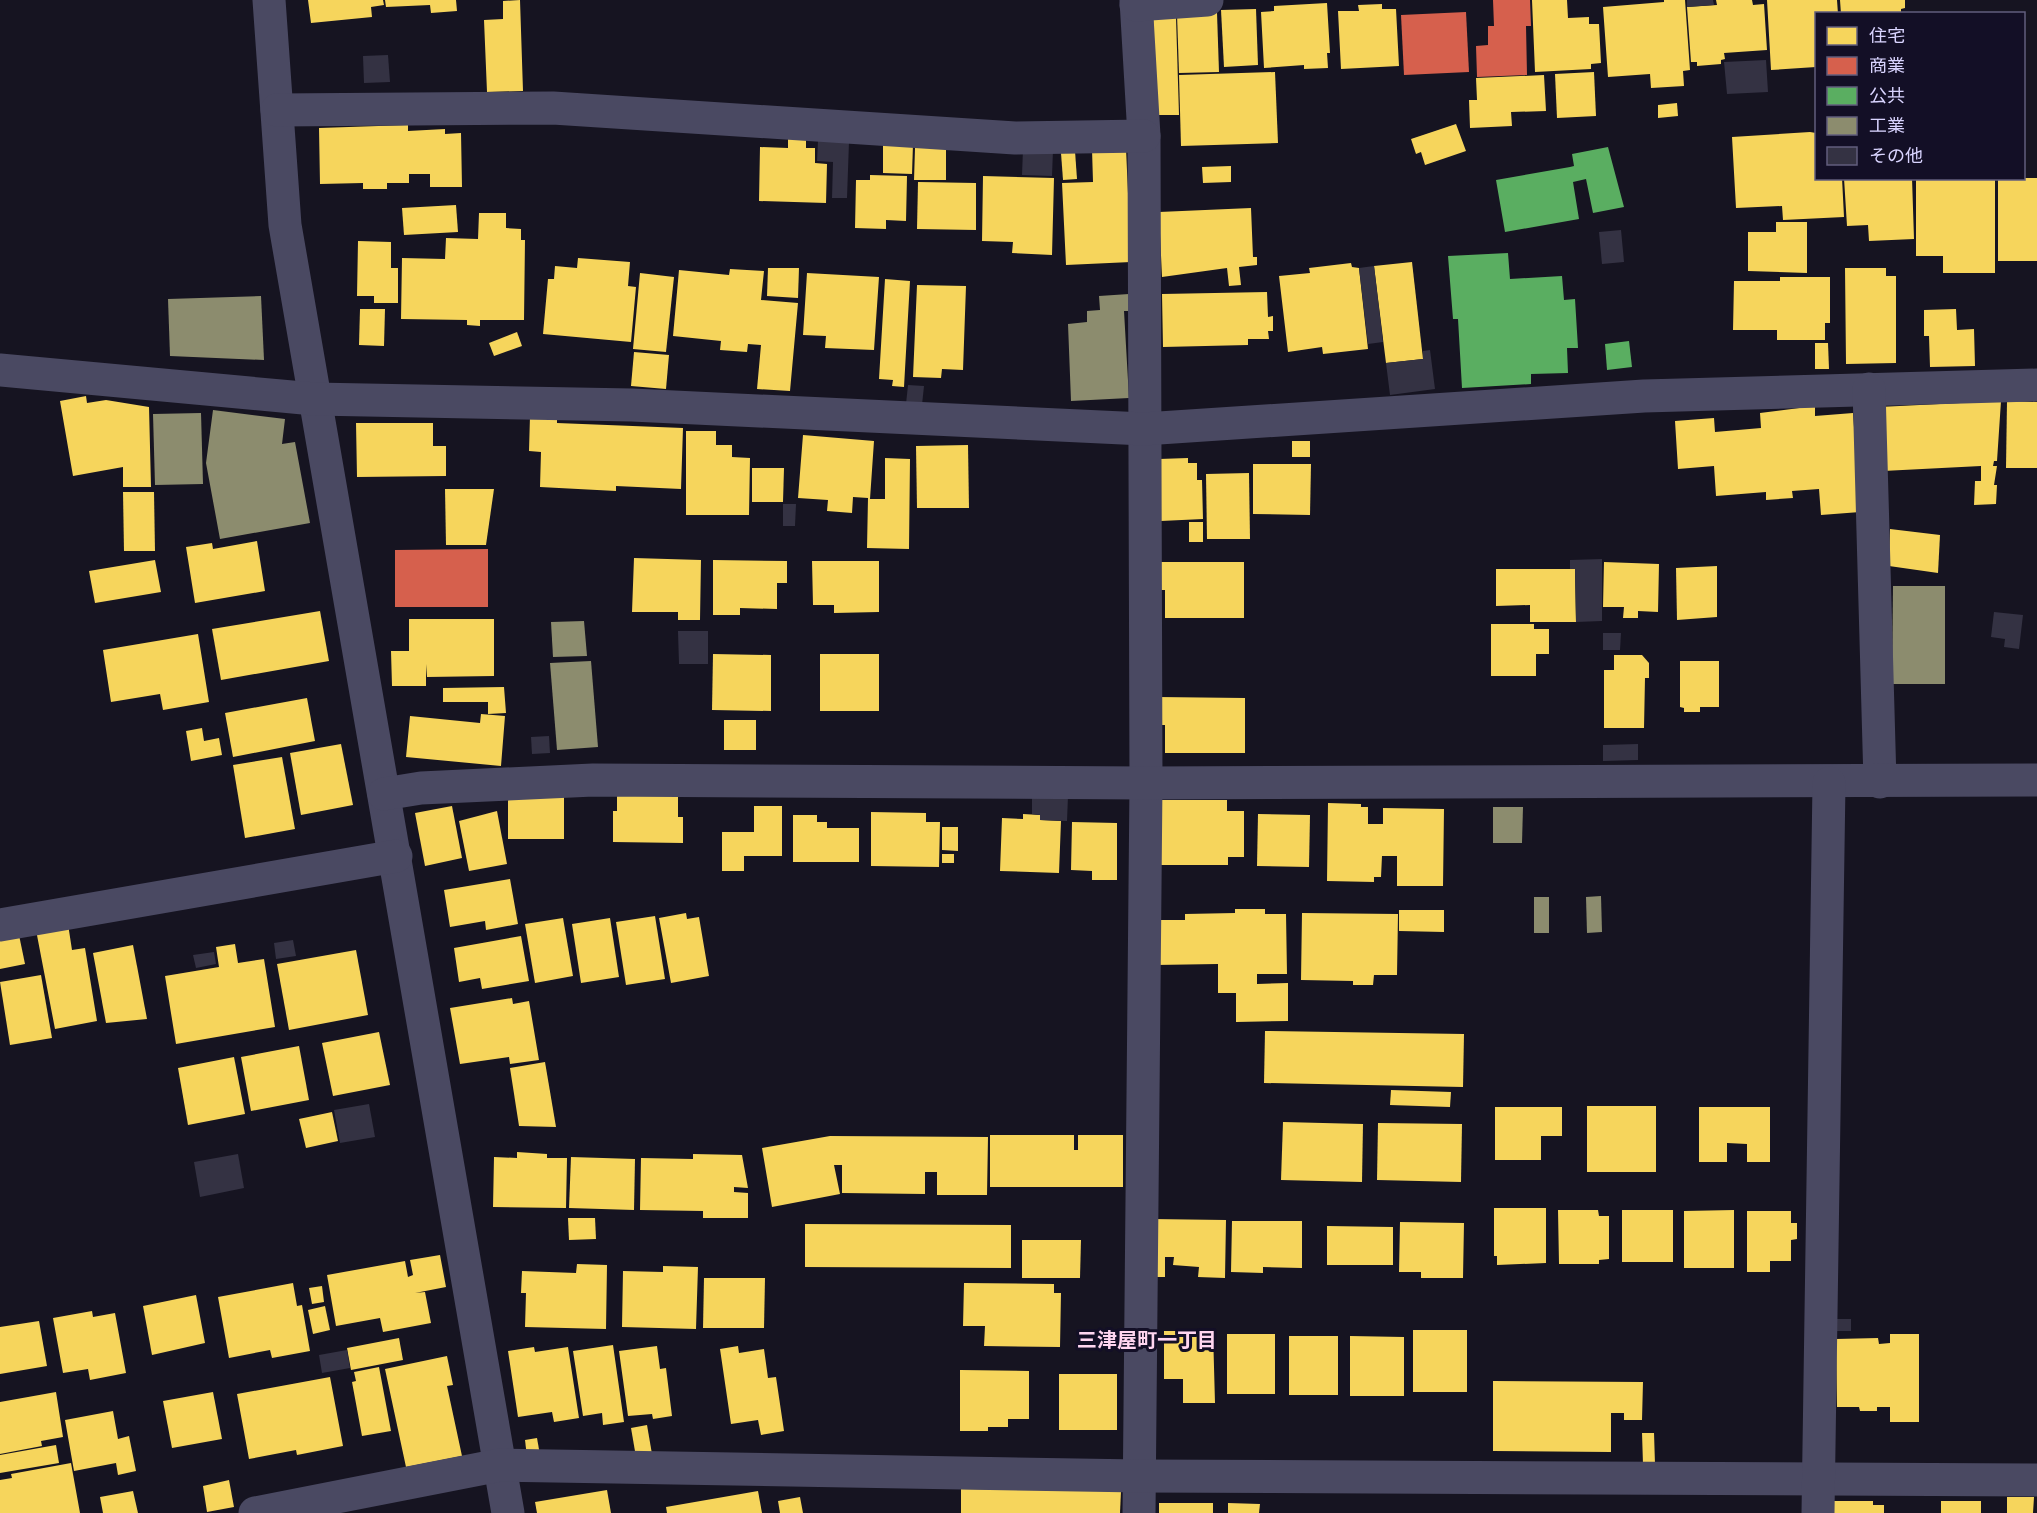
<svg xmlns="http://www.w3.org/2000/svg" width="2037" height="1513" font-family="Arial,'Noto Sans JP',sans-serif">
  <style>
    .homes { fill: #f6d55c }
    .shops { fill: #d6604d }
    .public { fill: #5aae61 }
    .industry { fill: #8c8c6e }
    .building { fill: #343243 }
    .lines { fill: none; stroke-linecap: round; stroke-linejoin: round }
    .minor { stroke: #4a4962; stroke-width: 33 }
    .labels { text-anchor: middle; stroke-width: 6; stroke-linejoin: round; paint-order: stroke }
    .neighbourhood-label { font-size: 20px; font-weight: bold; fill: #ffd6f0; stroke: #130f26 }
  </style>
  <rect width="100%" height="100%" fill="#161421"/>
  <g class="homes">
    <path d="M308,0H383L384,5L371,7L372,17L311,23Z"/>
    <path d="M385,0H456L457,11L431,13L430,5L386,7Z"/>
    <path d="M520,0L523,91L487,92L484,20L503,19V1Z"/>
    <path d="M1532,0H1567L1568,18L1589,17V24H1599L1601,63L1591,64V69L1535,72Z"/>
    <path d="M1664,0H1685L1690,70L1683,71L1684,86L1651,88L1650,74L1608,77L1603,7L1664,2Z"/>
    <path d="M1716,0H1752L1753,5L1764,4L1767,50L1724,53L1725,59L1721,60V64L1697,66V62H1691L1687,7L1717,5Z"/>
    <path d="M1767,0H1837L1838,14H1816V67L1771,70Z"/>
    <path d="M1840,0H1905V8L1901,9V14H1841Z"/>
    <path d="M1327,3L1330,53H1327L1328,68L1304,69V65L1264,68L1261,12L1274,11V6Z"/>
    <path d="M1382,4V9H1396L1399,66L1341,69L1338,11H1359L1358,5Z"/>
    <path d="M1256,9L1258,65L1224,67L1221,10Z"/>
    <path d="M1217,13L1219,72L1179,73L1177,14Z"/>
    <path d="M1176,17L1179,115H1157L1153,18Z"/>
    <path d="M1275,72L1278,143L1181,146L1179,75Z"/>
    <path d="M1594,72L1596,116L1557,118L1555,74Z"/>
    <path d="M1544,75L1546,111L1511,112L1512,126L1470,128L1469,100H1477L1476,78Z"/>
    <path d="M1677,103L1678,116L1658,118V105Z"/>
    <path d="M1456,124L1466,151L1425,165L1421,152L1416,154L1411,139Z"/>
    <path d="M408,125V131L445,129V134L461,133L462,187H430V174H409V183H387V189H363V183L320,184L319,128Z"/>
    <path d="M1810,132L1816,133V178H1842L1844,217L1783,220L1782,206L1736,208L1732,137Z"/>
    <path d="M788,139H806V148H815V163L827,164L826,203L759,201L760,147L788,148Z"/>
    <path d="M883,143L913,144L912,174L883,173Z"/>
    <path d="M915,148H946V180H914Z"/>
    <path d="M1126,148L1131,262L1066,265L1062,183L1093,182L1092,149Z"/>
    <path d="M1075,151L1077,179L1063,180L1061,153Z"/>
    <path d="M1231,166V182L1203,183L1202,167Z"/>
    <path d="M870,175L907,176L906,221L886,220V229L855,228L856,180H870Z"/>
    <path d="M983,176L1054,178L1052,255L1012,253L1013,242L982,241Z"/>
    <path d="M1844,178H1912L1914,239L1869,241L1868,225L1847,226Z"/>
    <path d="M1916,178L1995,180V273H1943V256H1916Z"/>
    <rect x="1998" y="178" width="39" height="83"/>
    <path d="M918,182L976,183V230L917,229Z"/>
    <path d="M456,205L458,232L404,235L402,208Z"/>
    <path d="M1251,208L1253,257H1257V265L1239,267L1241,285L1229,286L1227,268L1162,277L1159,212Z"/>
    <path d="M479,213H506V228L521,229V240H525L524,320H480V326L467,325V320L401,319L402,258L445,259L446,238L478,239Z"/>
    <path d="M1776,222H1807V273L1748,271V232H1776Z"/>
    <path d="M358,241L391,242V268H398V303H374V296H357Z"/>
    <path d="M578,258L630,262L628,286L636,287L631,342L543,334L548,279H554L555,266L577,268Z"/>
    <path d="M1412,262L1423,359L1386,363L1374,266Z"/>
    <path d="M1351,263L1352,267L1359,268L1368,349L1323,354L1322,347L1288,352L1279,276L1310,273L1309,268Z"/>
    <path d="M768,268H799L798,298L767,296Z"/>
    <path d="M1845,268H1886V276H1896V363L1846,364Z"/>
    <path d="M730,269L764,271L761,300L798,303L790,391L757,389L761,345L748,344L747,352L720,350L721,341L673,336L679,270L729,275Z"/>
    <path d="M640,273L674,277L666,352L633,349Z"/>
    <path d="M807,273L879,277L874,350L825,348L826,336L803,335Z"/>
    <path d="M1780,277H1830V323H1825V340H1777V330H1733L1734,281H1780Z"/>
    <path d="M885,279L910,281L904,387L892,386L893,380L879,379Z"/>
    <path d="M917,285L966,286L963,370L942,369L941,378L913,377Z"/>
    <path d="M1267,292L1268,317L1273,316V331H1268L1269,339H1248V345L1163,347L1162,294Z"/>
    <path d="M360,309H385L384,346L359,345Z"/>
    <path d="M1956,309L1957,330L1974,329L1975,366L1930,367L1929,336H1924V310Z"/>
    <path d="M517,332L522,346L494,356L489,343Z"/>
    <path d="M1815,343H1828L1829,369H1815Z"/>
    <path d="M634,352L669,355L666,389L631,386Z"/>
    <path d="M86,396L87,403L106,400L149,407L151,487H123V467L73,476L60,401Z"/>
    <path d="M2001,401L1997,461H1994L1993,466H1997L1994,485H1997L1996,504L1974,505L1975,481H1981V466L1883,471L1879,407Z"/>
    <path d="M2007,401L2037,402V468H2006Z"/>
    <path d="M1815,406V416L1853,413L1860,512L1821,515L1819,489L1792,491L1793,498L1766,500V492L1716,496L1714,466L1678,469L1675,421L1714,418L1715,432L1761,428L1760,413Z"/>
    <path d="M530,416L557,418V423L683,428L681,489L616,486V491L540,487L541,452L529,451Z"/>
    <path d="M356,423H433V446H446V476L357,477Z"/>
    <path d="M686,431H716V445H732V457L750,458L749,515H686Z"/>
    <path d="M803,435L874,441L870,499H885V458L910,459L909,549L867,548L868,498L853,497L852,513L827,511L828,500L798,498Z"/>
    <rect x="1292" y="441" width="18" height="16"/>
    <path d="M968,445L969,508H917L916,446Z"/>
    <path d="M1188,458V463H1197V480H1202L1203,519L1161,521L1159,459Z"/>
    <path d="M1253,464H1311L1310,515L1253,514Z"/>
    <path d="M752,468H784L783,502H752Z"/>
    <path d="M1249,473L1250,539H1207L1206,474Z"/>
    <path d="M445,489H494L486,545H446Z"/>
    <path d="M123,492H154L155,551H124Z"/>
    <rect x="1189" y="522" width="14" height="20"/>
    <path d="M1890,529L1940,535L1938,573L1889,566Z"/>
    <path d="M257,541L265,591L195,603L186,547L212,543L213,549Z"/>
    <path d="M634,558L701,560L700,620H678V612H632Z"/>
    <path d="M155,560L161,592L95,603L89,571Z"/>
    <path d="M713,560L787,561V583H777V609L740,608V615H713Z"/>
    <path d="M812,561H879V612L834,613V605H813Z"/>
    <path d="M1159,562H1244V618H1165V590H1159Z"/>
    <path d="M1604,562L1659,564L1658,612L1638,611V618H1623L1624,607H1603Z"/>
    <path d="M1717,566V617L1677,620L1676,568Z"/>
    <path d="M1496,569H1575L1576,622H1530V605L1496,606Z"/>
    <path d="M320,611L329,661L221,680L212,629Z"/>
    <path d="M409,619H494V676L427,677L426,664V686H392L391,651H409Z"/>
    <path d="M1491,624H1534V629H1549V654H1536V676H1491Z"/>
    <path d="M198,634L209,702L163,710L160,694L111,702L103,650Z"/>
    <path d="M713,654L771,655V711L712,710Z"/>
    <rect x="820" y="654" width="59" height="57"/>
    <path d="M1614,655H1642L1649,663V678H1645L1644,728H1604V670H1614Z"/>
    <path d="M1680,661H1719V707H1700V712H1684V708L1680,707Z"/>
    <path d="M504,687L506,713L488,714V702H443V688Z"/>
    <path d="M1158,697L1245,698V753H1165V725H1158Z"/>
    <path d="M307,698L315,741L233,757L225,713Z"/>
    <path d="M481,714L505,716L501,766L406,757L410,716L480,723Z"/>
    <rect x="724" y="720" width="32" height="30"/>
    <path d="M202,728L204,741L219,738L222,755L191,761L186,731Z"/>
    <path d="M341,744L353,805L301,815L290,753Z"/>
    <path d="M282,757L295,829L245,838L233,765Z"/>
    <rect x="508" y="796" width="56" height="43"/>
    <path d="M617,796H678V817H683V843L613,842V811H617Z"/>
    <path d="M1158,800H1227V811H1244V857H1228V865H1158Z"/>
    <path d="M1328,803L1361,804V807H1368V824H1383V808L1444,809L1443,886H1397V856H1382L1381,877H1374V882L1327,881Z"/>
    <path d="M452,806L462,858L425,866L415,813Z"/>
    <path d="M754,806H782V856H744V871H722V832H754Z"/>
    <path d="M497,811L507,864L469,871L459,821Z"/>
    <path d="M871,812L926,813V822H940L939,867L871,866Z"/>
    <path d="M1023,814L1040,815V820L1061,821L1059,873L1000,871L1002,818L1023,819Z"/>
    <path d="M1258,814L1310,815L1309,867L1257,866Z"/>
    <path d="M793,815H817V822H827V828H859V862H793Z"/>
    <path d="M1072,822L1117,823V880H1092V871L1071,870Z"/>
    <path d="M942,827H958V851L942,850Z"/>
    <rect x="942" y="854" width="12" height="9"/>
    <path d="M510,879L518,924L486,930L485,921L450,927L444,890Z"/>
    <path d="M1235,909H1265V914H1286L1287,974H1257V984L1288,983V1021L1236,1022V993H1218V964L1155,965L1154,920H1185V914L1235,913Z"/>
    <path d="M1399,910H1444V932L1399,931Z"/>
    <path d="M686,913L687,919L699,917L709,976L671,983L659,918Z"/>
    <path d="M1302,913L1398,914L1397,975H1374L1373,985H1353V981L1301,980Z"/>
    <path d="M655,916L665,979L626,985L616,922Z"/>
    <path d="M563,918L573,976L535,983L525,924Z"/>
    <path d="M610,918L619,977L581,983L572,924Z"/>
    <path d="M68,924L72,950L85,948L97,1021L55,1029L36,930Z"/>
    <path d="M19,935L25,964L0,969V938Z"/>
    <path d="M521,936L529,981L482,989L480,978L459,982L454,948Z"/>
    <path d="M235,944L238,963L264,959L275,1027L176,1044L165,976L219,967L216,947Z"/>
    <path d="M133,945L147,1019L106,1023L93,953Z"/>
    <path d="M356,950L368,1015L289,1030L277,964Z"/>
    <path d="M41,975L52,1038L10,1045L0,982Z"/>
    <path d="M512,998L513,1004L529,1001L539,1060L510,1064L509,1057L460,1064L450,1008Z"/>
    <path d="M1265,1031L1464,1034L1463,1087L1264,1083Z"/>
    <path d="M379,1032L390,1085L333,1096L322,1043Z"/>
    <path d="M299,1046L309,1100L251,1111L241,1057Z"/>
    <path d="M234,1057L245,1114L188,1125L178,1068Z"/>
    <path d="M545,1062L556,1127L519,1126L510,1068Z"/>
    <path d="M1391,1090L1451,1092L1450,1107L1390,1105Z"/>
    <rect x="1587" y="1106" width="69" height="66"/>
    <path d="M1495,1107H1562V1136H1541V1160H1495Z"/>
    <path d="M1699,1107H1770V1162H1747V1144L1727,1143V1162H1699Z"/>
    <path d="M332,1112L338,1141L306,1148L299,1119Z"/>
    <path d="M1283,1122L1363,1124L1362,1182L1281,1180Z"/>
    <path d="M1378,1123L1462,1124L1461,1182L1377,1180Z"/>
    <path d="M990,1135H1074V1150H1078V1135H1123V1187H990Z"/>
    <path d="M830,1136L988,1137L987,1195H937V1172H925V1194L842,1193V1165H834L840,1194L772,1207L762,1148Z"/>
    <path d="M517,1152L547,1154V1158H567L566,1208L493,1207L494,1157L517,1158Z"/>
    <path d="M693,1154L742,1155L748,1188L734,1187V1192L748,1193V1218H703V1211L640,1210L641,1158L693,1159Z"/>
    <path d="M571,1157L635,1159L634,1210L569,1208Z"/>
    <path d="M1494,1208H1546V1263L1497,1265V1256H1494Z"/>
    <path d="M1558,1210H1598L1599,1216H1609V1259L1599,1260V1264H1559Z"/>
    <rect x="1622" y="1210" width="51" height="52"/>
    <path d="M1734,1210V1268H1684V1211Z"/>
    <path d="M1747,1211H1791V1223H1797V1239L1791,1240V1261H1770V1272H1747Z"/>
    <path d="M568,1218H595L596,1239L569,1240Z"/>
    <path d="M1151,1219L1226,1220L1225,1278L1198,1277L1199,1267L1173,1265L1174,1257H1165V1277H1151Z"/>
    <path d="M1232,1221H1302V1268L1263,1267V1273L1231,1272Z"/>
    <path d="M1400,1222L1464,1223L1463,1278H1421V1272H1399Z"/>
    <path d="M805,1224L1011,1225V1268L805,1267Z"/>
    <path d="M1327,1226L1393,1227V1265H1327Z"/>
    <path d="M1022,1240H1081L1080,1278H1022Z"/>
    <path d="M440,1255L446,1287L415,1293L425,1292L431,1323L383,1332L380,1318L336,1326L327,1275L405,1261L408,1277L413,1275L410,1260Z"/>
    <path d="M577,1264L607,1265L606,1329L525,1327L526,1293H521L522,1271L576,1273Z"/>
    <path d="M663,1266L698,1267L696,1329L622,1327L623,1271L663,1272Z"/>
    <path d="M704,1278H765L764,1328H703Z"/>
    <path d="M293,1283L297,1306L302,1305L310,1351L272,1358L270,1350L229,1358L218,1297Z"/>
    <path d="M964,1283L1054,1284V1293H1061L1060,1347L984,1346L985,1326H963Z"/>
    <path d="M322,1286L324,1302L312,1304L309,1288Z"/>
    <path d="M196,1295L205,1343L152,1355L143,1306Z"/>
    <path d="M325,1306L330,1330L313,1334L308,1310Z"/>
    <path d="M92,1311L93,1317L115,1313L126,1373L90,1380L88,1369L63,1373L53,1318Z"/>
    <path d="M39,1321L47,1366L0,1374V1327Z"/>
    <rect x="1413" y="1330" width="54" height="62"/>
    <path d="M1164,1331H1213L1215,1403H1183V1379H1164Z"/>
    <rect x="1227" y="1334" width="48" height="60"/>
    <path d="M1890,1334H1919V1422H1890V1407H1877V1411H1860L1859,1407H1837L1836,1339L1878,1338L1879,1344L1890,1343Z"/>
    <rect x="1289" y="1336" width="49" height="59"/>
    <path d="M1350,1336L1404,1337V1396H1350Z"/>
    <path d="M399,1338L403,1360L351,1370L347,1348Z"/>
    <path d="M613,1345L624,1422L603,1425L602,1413L583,1416L573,1351Z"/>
    <path d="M657,1346L660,1369L666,1368L672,1416L653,1419L652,1414L628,1416L619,1351Z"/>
    <path d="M738,1346L739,1353L764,1349L768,1378L776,1377L784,1431L761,1435L758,1420L731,1424L720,1349Z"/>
    <path d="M534,1347L535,1352L568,1347L579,1418L554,1422L552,1412L518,1417L508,1351Z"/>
    <path d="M447,1356L453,1385L447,1386L462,1456L406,1467L385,1369Z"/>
    <path d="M379,1367L391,1431L362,1436L352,1382L356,1381L354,1372Z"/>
    <path d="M960,1370L1029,1371V1419H1008V1427H988V1431H960Z"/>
    <rect x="1059" y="1374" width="58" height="56"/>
    <path d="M330,1377L343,1446L297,1455L296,1450L249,1459L237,1394Z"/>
    <path d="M1493,1381L1643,1382L1642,1420H1624V1413H1611V1452L1493,1451Z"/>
    <path d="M56,1392L63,1437L41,1441L42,1446L0,1454V1402Z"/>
    <path d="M213,1392L222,1439L172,1448L163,1401Z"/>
    <path d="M113,1411L118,1439L129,1436L136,1471L118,1475L116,1463L74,1471L65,1420Z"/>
    <path d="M647,1425L652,1454L636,1457L631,1428Z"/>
    <path d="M1642,1433H1654L1655,1465H1643Z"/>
    <path d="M537,1438L540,1455L527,1457L525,1440Z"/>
    <path d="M56,1445L59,1463L0,1473V1455Z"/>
    <path d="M71,1463L80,1513H0V1480L12,1478L11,1474Z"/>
    <path d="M229,1480L234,1507L207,1512L203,1486Z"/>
    <path d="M961,1489L1121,1491L1120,1513H961Z"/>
    <path d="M607,1490L611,1513H537L535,1502Z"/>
    <path d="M133,1491L138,1513H103L100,1497Z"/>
    <path d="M758,1491L762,1513H667L666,1507Z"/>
    <path d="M800,1497L803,1513H780L778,1501Z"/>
    <path d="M2007,1497H2034L2033,1513H2007Z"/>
    <path d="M1834,1501H1873V1505H1884V1513H1834Z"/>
    <rect x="1941" y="1501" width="40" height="12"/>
    <rect x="1159" y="1503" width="54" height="10"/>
    <path d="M1228,1503L1260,1504L1259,1513H1228Z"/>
  </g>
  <g class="shops">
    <path d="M1493,0H1530L1531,26H1526L1527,75L1477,77L1476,46L1488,45V26H1494Z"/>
    <path d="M1466,12L1469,72L1404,75L1401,15Z"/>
    <path d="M488,549V607H395V550Z"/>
  </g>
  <g class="public">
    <path d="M1608,147L1624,207L1593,213L1586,179L1573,182L1579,219L1505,232L1496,180L1570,167L1574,166L1572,154Z"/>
    <path d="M1508,253L1510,279L1562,276L1564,300L1575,299L1578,348H1567L1568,373L1531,374V384L1462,388L1458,319H1453L1448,256Z"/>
    <path d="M1629,341L1632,367L1607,370L1605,344Z"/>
  </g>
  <g class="industry">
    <path d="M1129,294L1130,311H1124L1129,398L1071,401L1068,324L1087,322V311L1100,310L1099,296Z"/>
    <path d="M261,296L264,360L170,356L168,299Z"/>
    <path d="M213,410L285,419L282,444L295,442L310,523L220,539L206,463Z"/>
    <path d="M201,413L203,484L155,485L153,414Z"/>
    <path d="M1893,586H1945V684H1892Z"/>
    <path d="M584,621L587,656L553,657L551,622Z"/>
    <path d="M591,661L598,747L557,750L550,663Z"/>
    <path d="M1493,807H1523L1522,843H1493Z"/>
    <path d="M1601,896L1602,932L1587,933L1586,897Z"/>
    <rect x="1534" y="897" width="15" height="36"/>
  </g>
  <g class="building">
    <path d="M1687,0H1713L1714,5L1687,7Z"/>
    <path d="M388,55L390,82L364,83L363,56Z"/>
    <path d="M1766,60L1768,92L1727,94L1724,62Z"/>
    <path d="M818,141L849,142L847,198H832L833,162L817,161Z"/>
    <path d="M1023,149L1053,150L1052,176L1022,175Z"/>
    <path d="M1621,230L1624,262L1602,264L1599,232Z"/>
    <path d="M1374,266L1383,342L1368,344L1359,268Z"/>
    <path d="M1430,350L1435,389L1390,395L1386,363L1423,359V351Z"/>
    <path d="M908,385L924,386L922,405L906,404Z"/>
    <path d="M783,504H796L795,526H783Z"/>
    <path d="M1602,559V621L1576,622L1575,569H1570V560Z"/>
    <path d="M1994,612L2023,615L2019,649L2004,647L2005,639L1991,637Z"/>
    <path d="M678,631H708V664H679Z"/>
    <path d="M1603,633H1621L1620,650H1603Z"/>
    <path d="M549,736L550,753L532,754L531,737Z"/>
    <path d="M1638,744V760L1603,761V745Z"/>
    <path d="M1032,794L1068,796L1067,821L1040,820V815L1032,814Z"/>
    <path d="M293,940L296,956L276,959L274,943Z"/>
    <path d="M214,952L216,964L196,968L193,955Z"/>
    <path d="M369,1104L375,1137L340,1143L334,1110Z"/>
    <path d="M238,1154L244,1188L200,1197L194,1162Z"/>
    <rect x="1834" y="1319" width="17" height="12"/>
    <path d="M347,1350L350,1368L322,1373L319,1355Z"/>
  </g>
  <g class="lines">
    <g class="minor">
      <path d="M269,0L285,225L508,1513"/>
      <path d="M1136,0L1144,136L1146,783L1139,1513"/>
      <path d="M1136,5L1207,0"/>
      <path d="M277,110L553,108L1015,138L1144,136"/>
      <path d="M0,370L314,399L632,405L1144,429L1644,396L2037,385"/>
      <path d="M1869,389L1880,782"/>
      <path d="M384,794L421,788L593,780L1146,783L2037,780"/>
      <path d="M0,925L396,856"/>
      <path d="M255,1513L500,1465L1139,1476L2037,1480"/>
      <path d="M1818,1513L1829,783"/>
    </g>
  </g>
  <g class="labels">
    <g class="neighbourhood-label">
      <text x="1147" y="1347">三津屋町一丁目</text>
    </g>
  </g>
  <rect x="1815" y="12" width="210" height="168" fill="#130f26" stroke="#625e7d" stroke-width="1.5"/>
  <rect x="1827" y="27" width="30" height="18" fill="#f6d55c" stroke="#625e7d" stroke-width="1.5"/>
  <text x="1869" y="42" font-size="18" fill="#d9d4ff">住宅</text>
  <rect x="1827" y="57" width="30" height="18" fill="#d6604d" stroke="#625e7d" stroke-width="1.5"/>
  <text x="1869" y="72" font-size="18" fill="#d9d4ff">商業</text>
  <rect x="1827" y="87" width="30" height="18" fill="#5aae61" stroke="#625e7d" stroke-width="1.5"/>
  <text x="1869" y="102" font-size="18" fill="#d9d4ff">公共</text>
  <rect x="1827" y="117" width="30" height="18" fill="#8c8c6e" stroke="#625e7d" stroke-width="1.5"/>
  <text x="1869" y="132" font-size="18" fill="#d9d4ff">工業</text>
  <rect x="1827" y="147" width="30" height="18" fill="#343243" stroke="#625e7d" stroke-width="1.5"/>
  <text x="1869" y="162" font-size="18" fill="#d9d4ff">その他</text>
</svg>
